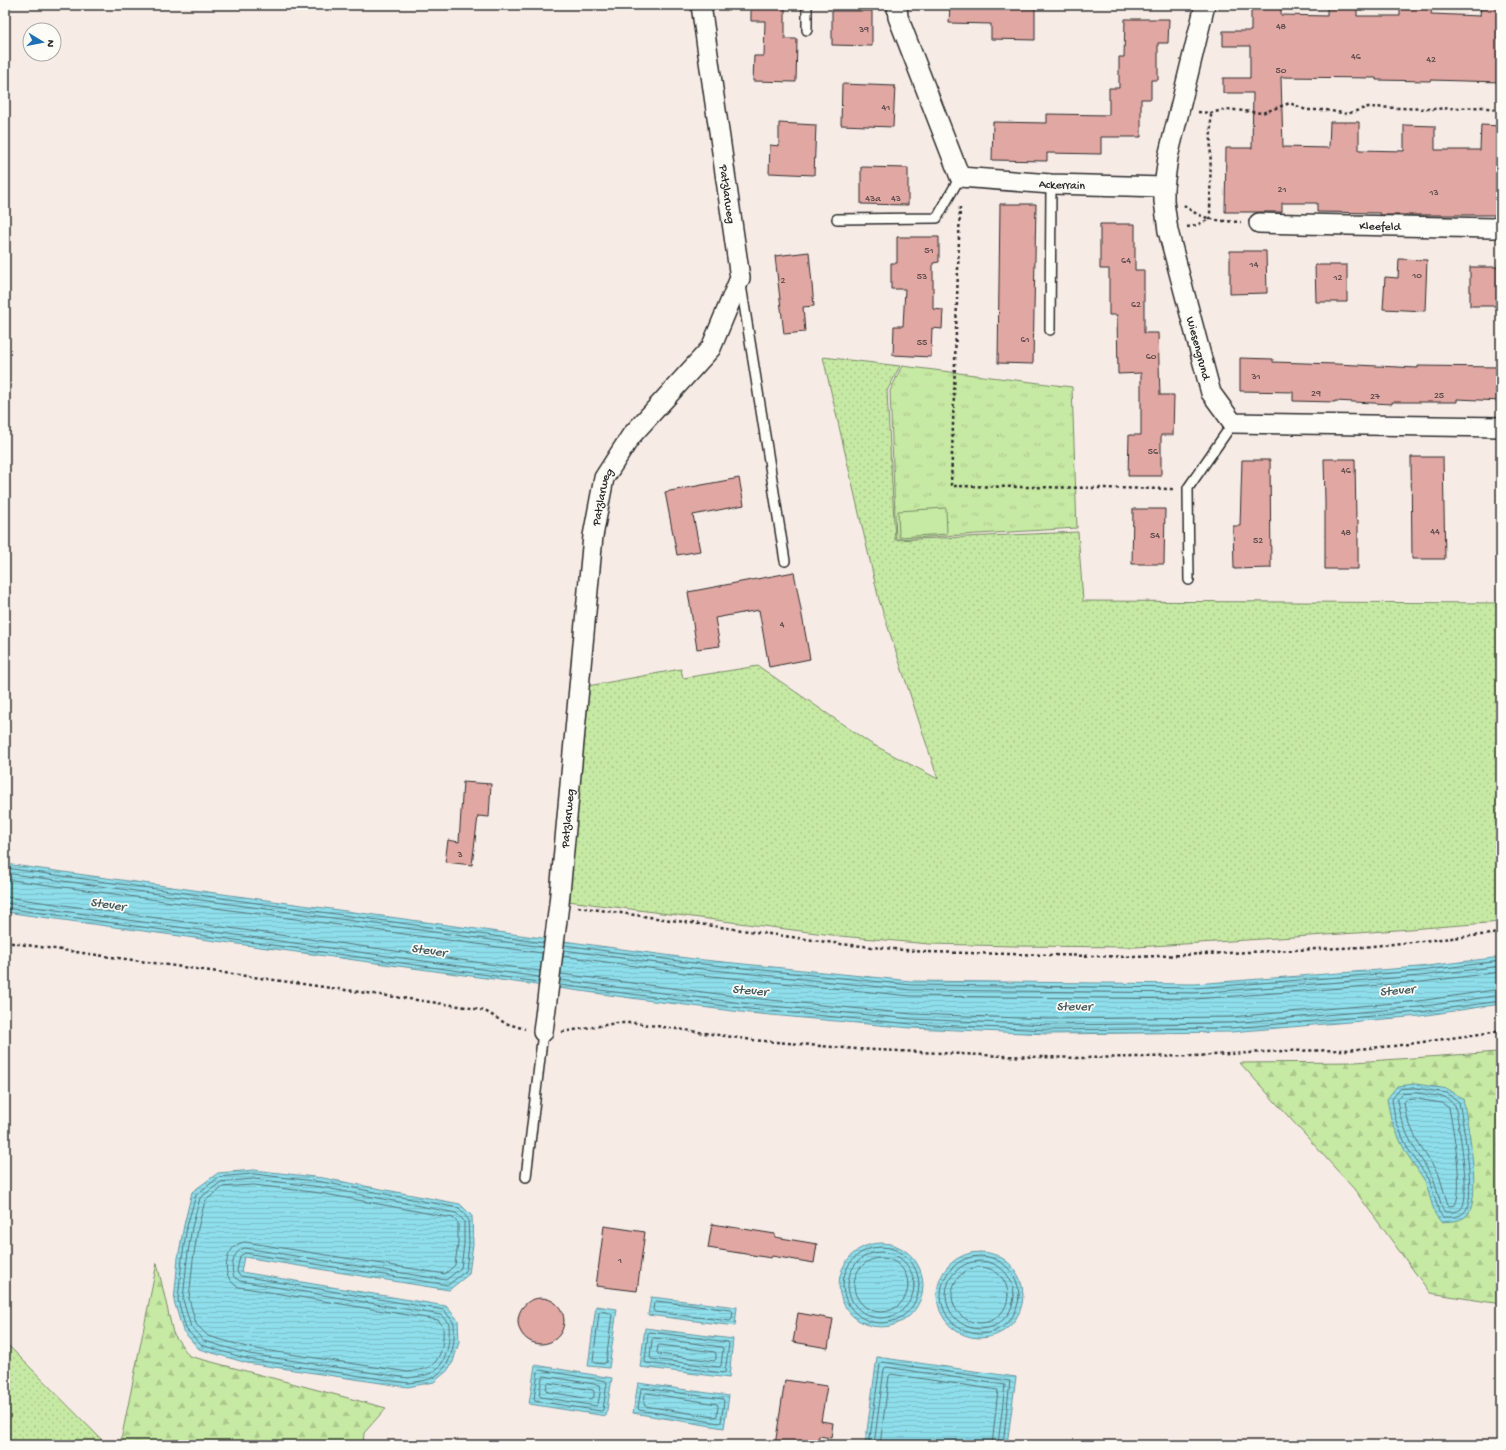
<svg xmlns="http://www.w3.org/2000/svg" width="1506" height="1450" font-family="'Gochi Hand',sans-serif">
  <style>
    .grass { fill: url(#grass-dots); stroke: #788a67 }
    .forest { fill: url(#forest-firs); stroke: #788a67 }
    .park { fill: url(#park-tufts); stroke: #788a67 }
    .pitch { fill: #c6e9a3; stroke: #788a67 }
    .water { fill: url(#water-rules); stroke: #66969e }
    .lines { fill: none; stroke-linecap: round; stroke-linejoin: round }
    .shore { stroke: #537378; stroke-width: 1 }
    .building { fill: #e1a7a3; stroke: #2b2b2b }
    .lane-casing { stroke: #2b2b2b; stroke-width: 12 }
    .street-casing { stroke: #2b2b2b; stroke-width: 22 }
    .path { stroke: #2b2b2b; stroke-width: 2.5; stroke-dasharray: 3 3; stroke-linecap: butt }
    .lane { stroke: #fdfcf7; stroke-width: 9 }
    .street { stroke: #fdfcf7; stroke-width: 19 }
    .labels { text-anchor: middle; stroke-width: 3.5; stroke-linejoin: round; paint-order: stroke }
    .number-label { font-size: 10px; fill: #584a49 }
    .street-label { font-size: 12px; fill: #2b2b2b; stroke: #fdfcf7 }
    .water-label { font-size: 13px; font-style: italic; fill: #44585b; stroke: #fdfcf7 }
  </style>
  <defs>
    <pattern id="grass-dots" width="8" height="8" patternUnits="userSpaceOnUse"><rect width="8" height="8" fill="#c6e9a3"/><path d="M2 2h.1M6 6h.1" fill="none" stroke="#aac88c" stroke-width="1.8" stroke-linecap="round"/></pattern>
    <pattern id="forest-firs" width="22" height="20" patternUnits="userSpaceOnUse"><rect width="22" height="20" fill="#c6e9a3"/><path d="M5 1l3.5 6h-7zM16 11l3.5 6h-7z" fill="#aac88c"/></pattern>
    <pattern id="park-tufts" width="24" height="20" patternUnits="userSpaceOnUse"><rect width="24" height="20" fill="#c6e9a3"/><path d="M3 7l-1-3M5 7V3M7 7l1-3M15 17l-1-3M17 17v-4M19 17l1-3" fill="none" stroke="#aac88c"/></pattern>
    <pattern id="water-rules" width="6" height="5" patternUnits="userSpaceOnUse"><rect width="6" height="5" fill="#8edeeb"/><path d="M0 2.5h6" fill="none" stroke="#7bbfca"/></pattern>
  </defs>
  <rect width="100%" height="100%" fill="#f7ebe6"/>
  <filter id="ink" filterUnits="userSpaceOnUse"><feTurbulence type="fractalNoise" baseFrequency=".025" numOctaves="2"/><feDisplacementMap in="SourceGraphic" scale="8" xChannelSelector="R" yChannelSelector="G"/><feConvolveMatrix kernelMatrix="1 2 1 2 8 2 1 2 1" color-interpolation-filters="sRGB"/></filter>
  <g filter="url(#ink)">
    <g class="grass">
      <path d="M823,357L900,366L887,391L895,540L1078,532L1083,601L1501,603V922L1357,933L1136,947L1014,946L929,944L840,936L568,901L588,686L681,669L683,678L758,666L870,743L938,779L879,600Z"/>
      <path d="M5,1342L107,1445H5Z"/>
    </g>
    <g class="forest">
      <path d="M1498,1052L1501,1069V1304L1430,1293L1354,1189L1240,1063L1355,1062Z"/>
      <path d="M157,1263L173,1333L189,1356L386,1408L364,1433L363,1445H120Z"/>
    </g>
    <path class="park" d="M902,366L1072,387L1077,528L896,539L890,391Z"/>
    <path class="pitch" d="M946,508L947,534L899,537L898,511Z"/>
    <g class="water">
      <path d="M5,864L694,959L911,981L1194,984L1419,967L1501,957V1004L1420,1016L1231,1032L1048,1034L911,1028L749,1013L653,1001L5,912Z"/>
      <path d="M1416,1084L1448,1089L1463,1099C1467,1119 1484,1205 1465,1217C1458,1222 1448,1221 1441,1222L1435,1214L1425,1181L1405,1151L1399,1138L1391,1119L1387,1099L1397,1086Z"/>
      <path d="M254,1170L323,1178L460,1204L472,1216L473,1244L469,1274L449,1290L244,1257L241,1272L446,1306L458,1320L459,1342L453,1362L447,1371L434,1382L408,1387L247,1363L199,1349L183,1331L174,1301L178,1258L184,1225L192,1192L218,1173Z"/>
      <circle cx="881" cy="1285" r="42"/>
      <circle cx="980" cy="1295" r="43"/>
      <path d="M651,1297L737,1307L735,1326L648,1315Z"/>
      <path d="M596,1306L617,1309L609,1368L588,1366Z"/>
      <path d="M645,1328L733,1339L729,1378L640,1367Z"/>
      <path d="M877,1357L1016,1377L1007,1445H865Z"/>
      <path d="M535,1365L612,1378L606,1416L529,1404Z"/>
      <path d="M638,1383L729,1396L724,1428L633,1413Z"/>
    </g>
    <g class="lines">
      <g class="shore">
        <path d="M5,868L544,943"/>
        <path d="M5,873L543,947"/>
        <path d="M5,879L542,953"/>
        <path d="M5,897L540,971"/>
        <path d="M5,903L539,977"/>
        <path d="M5,908L539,982"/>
        <path d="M564,945L693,963L911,985L1194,988L1420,971L1501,961"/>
        <path d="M564,950L693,968L911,990L1194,993L1420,976L1501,966"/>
        <path d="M563,956L692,974L911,996L1195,999L1421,982L1501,972"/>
        <path d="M561,974L750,998L912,1014L1049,1019L1230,1017L1419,1001L1501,989"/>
        <path d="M560,980L750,1004L912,1019L1049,1025L1230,1023L1419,1007L1501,995"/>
        <path d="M560,985L749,1009L912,1024L1048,1030L1231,1028L1420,1012L1501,1001"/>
        <path d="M1416,1088L1447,1093L1459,1102C1463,1122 1476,1195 1466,1210C1461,1218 1451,1217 1443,1217L1439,1212L1429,1179L1408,1149L1402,1136L1395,1118L1392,1099L1400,1089Z"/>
        <path d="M1416,1093L1445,1097L1455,1105C1458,1120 1472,1199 1461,1209C1457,1212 1451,1212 1446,1212L1443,1210L1433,1178L1413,1146L1407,1134L1400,1116L1397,1100L1402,1094Z"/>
        <path d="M1416,1099L1442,1103L1449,1108C1453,1127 1464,1189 1455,1205L1450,1206L1448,1205L1439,1175L1418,1143L1413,1132L1406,1115L1404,1102L1406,1100Z"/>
        <path d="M254,1174L322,1182L459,1208L468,1219L469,1244L466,1271L448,1285L245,1253L240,1256L237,1271L238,1274L241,1276L444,1310L454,1323C455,1343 453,1367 432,1378C426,1381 415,1382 408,1383L248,1359L201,1345L186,1329L178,1300L182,1259L187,1226L196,1195L219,1177Z"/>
        <path d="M254,1179L321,1187L456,1213L464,1221V1244L461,1268L446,1280L245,1248C233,1250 230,1268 234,1277L240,1281L441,1315L449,1324C450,1341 448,1366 429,1374C423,1376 414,1377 408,1378L249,1354L204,1341L191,1327L183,1300L187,1259L192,1227L200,1198L221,1182Z"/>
        <path d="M254,1185L320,1193L453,1218L458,1223V1243L455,1265L445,1274L245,1242C224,1244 219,1280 239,1287L438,1320L443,1326C444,1341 442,1362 427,1368C421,1370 414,1371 408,1372L250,1348L208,1336L196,1324L189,1299L193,1260L198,1228L205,1201L223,1187Z"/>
        <circle cx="881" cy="1285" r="38"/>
        <circle cx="881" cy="1285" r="33"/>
        <circle cx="980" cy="1295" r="39"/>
        <circle cx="881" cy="1285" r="27"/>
        <circle cx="980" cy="1295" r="34"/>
        <circle cx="980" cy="1295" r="28"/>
        <path d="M656,1301L731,1310L733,1312L732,1319L730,1321L655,1312L653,1310L654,1303Z"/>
        <path d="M601,1311L610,1313L612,1314L606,1362L604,1364L595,1363L593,1361L599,1313Z"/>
        <path d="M650,1332L728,1342L729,1344L725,1372L723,1373L646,1363L645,1361L648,1334Z"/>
        <path d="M654,1338L722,1347L723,1349L721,1366L719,1367L651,1359L650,1357L652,1340Z"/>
        <path d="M660,1345L715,1352L716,1354V1359L714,1361L658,1354L657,1352L658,1346Z"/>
        <path d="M540,1370L606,1381L607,1383L603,1410L601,1411L535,1401L534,1399L538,1372Z"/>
        <path d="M544,1376L600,1385L601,1387L598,1404L596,1406L541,1397L539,1395L542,1378Z"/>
        <path d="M549,1383L593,1390L594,1392V1397L591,1399L548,1392L546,1390L547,1384Z"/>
        <path d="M643,1388L723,1399L724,1401L721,1422L719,1423L639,1410L638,1408L641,1389Z"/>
        <path d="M647,1393L717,1404L718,1406L717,1416L714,1417L645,1406L644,1404L645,1395Z"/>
        <path d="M869,1445L880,1364L882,1362L1010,1381L1003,1445"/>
        <path d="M874,1445L884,1369L886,1367L1005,1385L998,1445"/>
        <path d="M880,1445L889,1376L891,1374L998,1390L992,1445"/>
      </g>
    </g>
    <g class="building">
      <path d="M751,5H785V39H797L796,82L753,81L754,56H764L765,21H751Z"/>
      <path d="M950,5H1035V40L991,39V24L949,23Z"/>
      <path d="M1251,5H1281V15L1327,16V5H1357V16H1400V5H1432L1431,14L1480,16L1481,5H1501V82L1430,80V81L1376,80V78L1281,77L1283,147L1329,148L1330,122H1359V150L1404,151V125L1435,126V150H1480L1481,125L1501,126V215H1380V213L1317,212V203H1282V212H1225L1226,148H1252L1253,93H1223V78H1250V46H1223V31H1251Z"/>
      <path d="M832,11H872V46L832,45Z"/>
      <path d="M1125,19H1169L1168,43H1158V80H1151V99H1141V137H1101V154L1047,153V161L992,160L993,122L1047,123V114L1109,115V88H1119V57H1124Z"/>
      <path d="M842,84L895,86L893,127L841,125Z"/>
      <path d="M779,123L816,125L814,175L769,173L770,145L779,146Z"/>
      <path d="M861,167L908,168V205L861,204Z"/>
      <path d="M1000,204H1036L1033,364L998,363Z"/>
      <path d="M1100,224H1135V270H1144V333H1158L1160,395H1174L1173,435H1161V476H1128L1129,435H1141V373L1118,374L1117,315H1109V269H1100Z"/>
      <path d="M897,237H939V262L933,263V309L943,310L942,329L932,328L931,357L893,355L894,326H903L905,289H891V263H897Z"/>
      <path d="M1230,251H1266L1267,293L1230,294Z"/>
      <path d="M809,252L814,306L803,307L805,332L784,334L775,256Z"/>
      <path d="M1399,259L1427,260L1425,311L1383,309L1385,277L1398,278Z"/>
      <path d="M1315,265H1347V302H1316Z"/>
      <rect x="1470" y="267" width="31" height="39"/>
      <path d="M1240,358L1273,359V362L1336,364L1418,368V366L1501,367V401L1457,399V402H1392V404L1335,401V402L1293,401V392L1240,391Z"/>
      <path d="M1411,457H1443L1445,559H1412Z"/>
      <path d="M1324,459H1355L1356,520H1358V569H1325V501Z"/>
      <path d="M1242,460H1270L1271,568L1234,569L1233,526H1240Z"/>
      <path d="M739,478L744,505L693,515L700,551L677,555L665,492Z"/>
      <path d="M1133,509H1165L1164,564H1132Z"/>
      <path d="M794,572L810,659L769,667L759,610L715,618L720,646L697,649L688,592Z"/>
      <path d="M463,782L491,784L489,817L478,816L472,865L445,862L448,840L459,842Z"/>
      <path d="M712,1224L775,1234V1237L817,1244L814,1263L772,1256L771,1258L708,1248Z"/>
      <path d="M604,1226L645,1232L637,1291L596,1286Z"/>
      <circle cx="541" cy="1321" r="23"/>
      <path d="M798,1313L833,1319L828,1348L793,1342Z"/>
      <path d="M785,1380L827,1386L821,1421L833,1423L831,1438L819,1436L817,1445H775Z"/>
    </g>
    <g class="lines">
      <g class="lane-casing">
        <g id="lane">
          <path d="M807,30V5"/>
          <path d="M837,219L937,218L960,177"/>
          <path d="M741,285L785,561"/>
          <path d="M1050,330L1051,184"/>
          <path d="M1189,580L1188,488L1233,423"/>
          <path d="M526,1177L543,1032"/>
        </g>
      </g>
      <g class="street-casing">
        <g id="street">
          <path id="s1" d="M897,5L898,17L960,177L1051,184L1164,187"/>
          <path id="s2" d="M1205,5L1168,157L1164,187V201L1168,231L1211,393L1233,423L1501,427"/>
          <path id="s3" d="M1259,223L1493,228L1501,226"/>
          <path id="s4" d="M543,1032L559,904L593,536L604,478L631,436L711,348L740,278L701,5"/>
        </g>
      </g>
      <g class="path">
        <path d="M1198,112L1211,113L1226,109L1262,113L1290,103L1306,110H1326L1347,114L1368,107L1431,109L1483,107L1501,111"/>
        <path d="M1184,205C1201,220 1219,221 1241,222"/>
        <path d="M960,207L951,486L1175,489"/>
        <path d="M1187,227L1197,225L1210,219L1211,113"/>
        <path d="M578,907L841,944L926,952L1136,957L1363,947L1501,933"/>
        <path d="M5,942L466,1007L485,1011L505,1023L525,1029"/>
        <path d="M562,1032L617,1023H636L753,1040L856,1049L1004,1056L1081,1058L1195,1056L1283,1051L1345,1050L1394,1046L1501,1031"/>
      </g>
      <use href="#lane" class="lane"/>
      <use href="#street" class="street"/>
    </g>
  </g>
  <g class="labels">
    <g class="number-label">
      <text x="1281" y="29">48</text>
      <text x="864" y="32">39</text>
      <text x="1356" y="59">46</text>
      <text x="1431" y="62">42</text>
      <text x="1281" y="73">50</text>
      <text x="886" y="110">41</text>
      <text x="1282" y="192">21</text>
      <text x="1434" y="195">13</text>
      <text x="873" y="201">43a</text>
      <text x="896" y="201">43</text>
      <text x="929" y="253">51</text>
      <text x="1126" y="263">64</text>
      <text x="1254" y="267">14</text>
      <text x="1417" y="278">10</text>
      <text x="922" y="279">53</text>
      <text x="1338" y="280">12</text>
      <text x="783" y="283">2</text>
      <text x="1136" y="307">62</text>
      <text x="1025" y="342">61</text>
      <text x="922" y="345">55</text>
      <text x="1151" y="359">60</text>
      <text x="1256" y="379">31</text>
      <text x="1316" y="396">29</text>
      <text x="1439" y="398">25</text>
      <text x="1375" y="399">27</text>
      <text x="1153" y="454">56</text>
      <text x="1346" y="473">46</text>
      <text x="1435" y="534">44</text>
      <text x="1346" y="535">48</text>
      <text x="1155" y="538">54</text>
      <text x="1258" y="543">52</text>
      <text x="782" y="627">4</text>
      <text x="460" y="857">3</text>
      <text x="620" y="1263">1</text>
    </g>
    <g class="street-label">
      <text dy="4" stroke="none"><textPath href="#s1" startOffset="286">Ackerrain</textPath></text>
      <text transform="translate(728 194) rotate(82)" y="4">Patzlarweg</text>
      <text dy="4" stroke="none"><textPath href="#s3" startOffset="121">Kleefeld</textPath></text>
      <text dy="4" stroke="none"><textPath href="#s2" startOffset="352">Wiesengrund</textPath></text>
      <text dy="4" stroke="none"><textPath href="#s4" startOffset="539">Patzlarweg</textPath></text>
      <text dy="4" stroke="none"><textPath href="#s4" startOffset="215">Patzlarweg</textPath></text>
    </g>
    <g class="water-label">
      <text transform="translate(108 903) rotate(8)" y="5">Stever</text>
      <text transform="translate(429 949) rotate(8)" y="5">Stever</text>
      <text transform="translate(750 989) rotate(5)" y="5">Stever</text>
      <text transform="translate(1397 989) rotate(-5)" y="5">Stever</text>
      <text x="1074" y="1010">Stever</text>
    </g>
  </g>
  <rect width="1506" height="1450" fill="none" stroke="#fdfcf7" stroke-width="20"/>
  <rect x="10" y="10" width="1486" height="1430" fill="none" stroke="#2b2b2b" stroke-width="1.5" filter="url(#ink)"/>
  <g transform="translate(42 42) rotate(100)"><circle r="19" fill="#fdfcf7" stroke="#a9a8a5"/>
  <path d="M0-3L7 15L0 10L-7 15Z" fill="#1f6fb2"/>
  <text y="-6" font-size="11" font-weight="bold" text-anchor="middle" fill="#2b2b2b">N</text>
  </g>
</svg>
